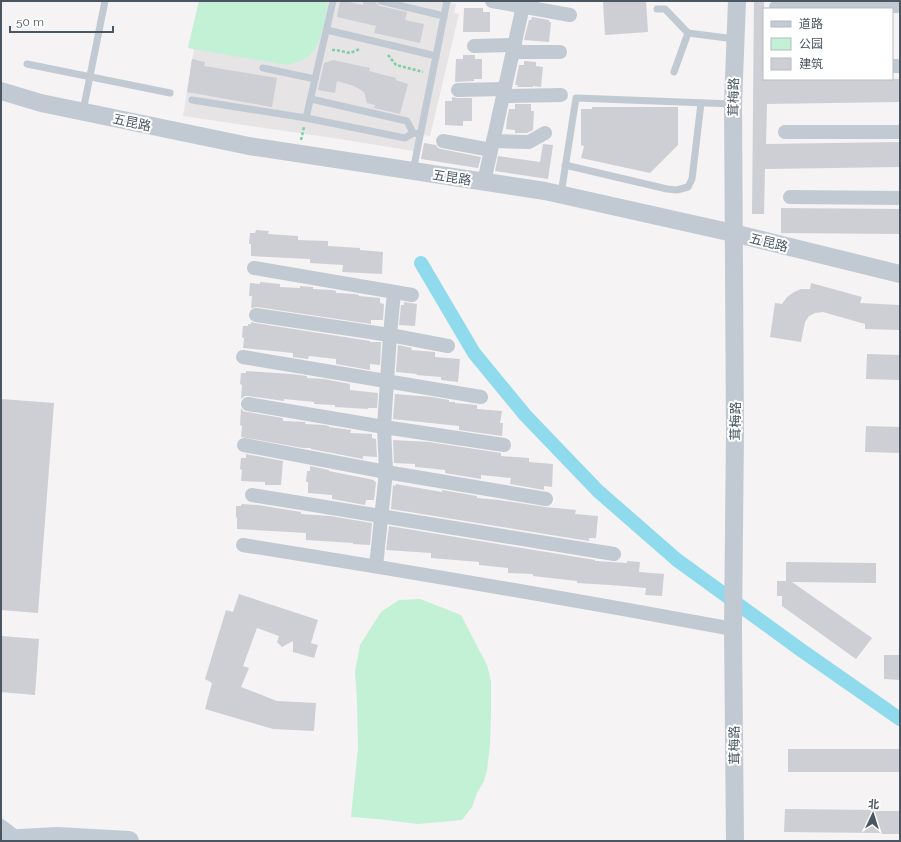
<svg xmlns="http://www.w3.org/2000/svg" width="901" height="842" font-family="Raleway,'Noto Sans SC',sans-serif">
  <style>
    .education { fill: #e6e4e5 }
    .green { fill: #c3f1d5 }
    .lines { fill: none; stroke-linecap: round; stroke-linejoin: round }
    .canal { stroke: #90daee; stroke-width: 14 }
    .building { fill: #cdcfd5 }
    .path { stroke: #7ad0a6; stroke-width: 2.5; stroke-dasharray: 3 2; stroke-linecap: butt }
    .service { stroke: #c1cad2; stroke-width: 7 }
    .minor { stroke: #c1cad2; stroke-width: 14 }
    .tertiary { stroke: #c1cad2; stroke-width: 18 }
    .secondary { stroke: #c1cbd6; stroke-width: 20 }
    .labels { text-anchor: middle; stroke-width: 4; stroke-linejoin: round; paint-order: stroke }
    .street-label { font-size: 13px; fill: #4a5661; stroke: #fff }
  </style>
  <rect width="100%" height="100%" fill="#f5f3f3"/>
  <path class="education" d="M199,1H451V3L456,4L454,13L459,14L430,136L423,135L420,152L333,138L183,116L194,49L188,48Z"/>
  <g class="green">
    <path d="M199,1H328C325,17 322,46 308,57C302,61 294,63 287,65L188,48Z"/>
    <path d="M420,599L461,615L487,665L491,681V715L490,745L487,770L484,781L477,793L472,807L462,820L418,824L378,819L351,817L358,748L357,700L355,672L360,645L381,612L399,600Z"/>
  </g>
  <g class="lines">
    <path class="canal" d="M421,263L474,353L525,415L598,491L677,560L801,650L900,719"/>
  </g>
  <g class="building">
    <path d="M340,1H345L363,5V1H376L377,4L380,6L407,12L405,20L424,24L420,43L374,33L376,26L337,17Z"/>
    <path d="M603,1H646L648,32L605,35Z"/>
    <path d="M754,1H764V79H900V102L767,104L766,144L900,142V167L765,169L764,214H752Z"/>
    <path d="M464,8H483V12H490V32H463Z"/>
    <path d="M532,17L549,20V22H551L549,42L524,40L529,20H531Z"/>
    <path d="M463,55H475V59H482V79H474V81L455,82L456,59H463Z"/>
    <path d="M192,59L205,62L204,66L277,78L272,107L187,92Z"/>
    <path d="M333,60L370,68L369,71L396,78V80L408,84L400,114L374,108L375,105L367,103L364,92L354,86L337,81L335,93L318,90L324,63Z"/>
    <path d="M524,61L536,62V66L543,67L541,87L533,86V87H517L518,85H515L519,65H524Z"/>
    <path d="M452,97L458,98H472V121H463V126L445,125V101H452Z"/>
    <path d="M515,104H531V111H534L533,130L527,133H515V130L506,129L507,119L509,109H515Z"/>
    <path d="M592,107H678V145L650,173L581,158L584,146L581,145V109H592Z"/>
    <path d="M424,143L436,145L438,148L441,149L481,157L478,168L421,159Z"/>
    <path d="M543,144L553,145L548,179L495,171L498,156L540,162Z"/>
    <path d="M781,208L900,209V234L781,233Z"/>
    <path d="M256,230L269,231L268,234L298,236V240L328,241V246L360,248V250L383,252L382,274L342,272L343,265L310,263V259L251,256V244H249L250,233H255Z"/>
    <path d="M260,282L280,284V287L300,288V286L312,287H313V289L333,290L336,291V293L354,294L359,295V296L380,298V303L384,304L383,320H371V324L257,307L251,308L252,296H249L250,283L260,284Z"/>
    <path d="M811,283L862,297L860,303L900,305V330L865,329V324L823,312L815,313L809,316L805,322L801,342L770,337L775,303L782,304L787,297L794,292L801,289H810Z"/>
    <path d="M404,302L417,304L415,326L399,325L401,305H404Z"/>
    <path d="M251,322L255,323L370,341V342H381L380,365L370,364V370L336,364V359L309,356L308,359L293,357V353L243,348L244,338L242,337L243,326H248V324H251Z"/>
    <path d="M398,345L412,348L411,350L435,352V357L460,359L458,382L441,380V377L416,375L417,374L396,372Z"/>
    <path d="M867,354L900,355V380L866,379Z"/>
    <path d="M246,371L291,374L307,376V378L324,379L350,384V390L378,393L377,408H368V409L335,407V405L314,404V402L284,399V401L249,396H245L241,399L242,385L240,384L241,373H246Z"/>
    <path d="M395,394L432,397L449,400V402H455V403L477,405V409L502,411L500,423H503L502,436L459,430V426L393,419Z"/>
    <path d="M1,399L54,403L38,613L1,610Z"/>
    <path d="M241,408L243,411L247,412L283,418V421L306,422L305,424L324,425L329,426V427L351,430L350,433L372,434V438L376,439L377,457L363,456V459L311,449V448H303L241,437L242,426L240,425Z"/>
    <path d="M866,426L900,427V453L865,452Z"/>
    <path d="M393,440L429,442L501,453V456L529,458V462L553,464L552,487L544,486V490L510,484L511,478L481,475V479L445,473V470L436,469H437L415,467V464L394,463Z"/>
    <path d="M246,454L283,461L281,485H265V482L241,481L242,470L240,469L241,458H246Z"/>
    <path d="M310,466L329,470V471L374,480V481L376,482L374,500H366L365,505L332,499V495L308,493V482H306L307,471H310Z"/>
    <path d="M396,484L442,492V490L477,496V498L499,500L545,507L576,510L575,514L598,516L596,538H589V541L391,509L393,485L395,486Z"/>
    <path d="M242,504L258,505L301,512V514L330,516L372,523L370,545L353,544V543L306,540V533L237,529V518L236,517V506H241Z"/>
    <path d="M389,526L595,560V561L627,563V561L640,562L639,572L664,574L662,596L645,595L646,588L610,585L577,583V581L533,576V574L508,573V568L479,565V562L431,558V553L386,550Z"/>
    <path d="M786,562L876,563V583L792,582L872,638L856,659L782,606V596H777V581H786Z"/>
    <path d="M239,594L318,620L311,643L318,645L314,658L293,652V641L282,647L277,642L279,636L257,628L243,666L249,668L241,687L277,701L316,703L314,731L273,729L205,709L212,683L205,679L226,610L233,612Z"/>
    <path d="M1,636L39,639L35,695L1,692Z"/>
    <path d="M884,655H900V680L884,679Z"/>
    <rect x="788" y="749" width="112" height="23"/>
    <path d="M785,809L875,810V811H900V834H882V833L784,832Z"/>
  </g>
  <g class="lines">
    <g class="path">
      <path d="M332,50H336L350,53L360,49"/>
      <path d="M388,55L396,65L423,72"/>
      <path d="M301,140L304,127"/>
    </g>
    <g class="service">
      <path d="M381,1L444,16"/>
      <path d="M657,9H665L688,33L735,39"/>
      <path d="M327,30L436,56"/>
      <path d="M27,64L170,93"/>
      <path d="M263,68L315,79"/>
      <path d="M674,72L688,33"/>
      <path d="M311,99L407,121L413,133"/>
      <path d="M192,100L306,118L405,138L413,133L420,134"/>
      <path d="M83,111L105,1"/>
      <path d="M306,118L333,1"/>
      <path d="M565,165L667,189L677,190L688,187L692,179L701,103"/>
      <path d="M413,171L447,1"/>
      <path d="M561,194L576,98L733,104"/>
    </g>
    <g class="minor">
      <path d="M492,1L570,15"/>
      <path d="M776,7L900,6"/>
      <path d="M474,46L515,45"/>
      <path d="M513,52H560"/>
      <path d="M892,66H900"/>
      <path d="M458,90L505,89"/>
      <path d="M503,96L561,95"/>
      <path d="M785,132H900"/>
      <path d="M443,141L491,150"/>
      <path d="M493,141L529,142L545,133"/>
      <path d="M484,182L523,6"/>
      <path d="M790,197L900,198"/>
      <path d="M254,268L412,295"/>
      <path d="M256,315L390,335L448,346"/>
      <path d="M243,357L481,397"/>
      <path d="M248,404L384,427L504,445"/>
      <path d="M244,445L386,472L546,499"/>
      <path d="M252,495L614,554"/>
      <path d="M243,545C406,571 570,599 733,629"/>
      <path d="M376,566L386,472L384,427L390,335L394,292"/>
      <path d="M1,826L18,839"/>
    </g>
    <g class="tertiary">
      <path d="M1,91L41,103L249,146L545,191L733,233L900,274"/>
      <path d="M735,841L733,629L735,432L733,104L737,1"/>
    </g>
    <path class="secondary" d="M1,840L57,837L129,841"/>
  </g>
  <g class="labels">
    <g class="street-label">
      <text transform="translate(733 97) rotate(-89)" y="5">茸梅路</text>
      <text transform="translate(132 122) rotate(12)" y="5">五昆路</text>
      <text transform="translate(452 177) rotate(9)" y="5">五昆路</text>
      <text transform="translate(769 242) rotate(14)" y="5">五昆路</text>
      <text transform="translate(735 421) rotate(-90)" y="5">茸梅路</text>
      <text transform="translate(734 745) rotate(-91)" y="5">茸梅路</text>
    </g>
  </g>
  <rect width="901" height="842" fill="none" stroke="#4a5661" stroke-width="4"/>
  <rect x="763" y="8" width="130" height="72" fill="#ffffff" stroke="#b7bbc0"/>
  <rect x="771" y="21" width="20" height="6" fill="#c1cbd6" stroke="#b7bbc0"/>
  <text x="799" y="28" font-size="12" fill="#4a5661">道路</text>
  <rect x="771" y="38" width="20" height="12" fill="#c3f1d5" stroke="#b7bbc0"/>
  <text x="799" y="48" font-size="12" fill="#4a5661">公园</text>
  <rect x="771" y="58" width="20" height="12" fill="#cdcfd5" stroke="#b7bbc0"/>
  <text x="799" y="68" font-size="12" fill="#4a5661">建筑</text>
  <g transform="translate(873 814) rotate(4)" stroke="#ffffff" stroke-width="3" paint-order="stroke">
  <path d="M0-3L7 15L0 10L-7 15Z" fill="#4a5661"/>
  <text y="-6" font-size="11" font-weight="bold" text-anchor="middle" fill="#4a5661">北</text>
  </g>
  <path d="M10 26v6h103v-6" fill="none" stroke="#4a5661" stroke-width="2"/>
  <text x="16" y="26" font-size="12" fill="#4a5661" stroke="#ffffff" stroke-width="3" paint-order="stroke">50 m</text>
</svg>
